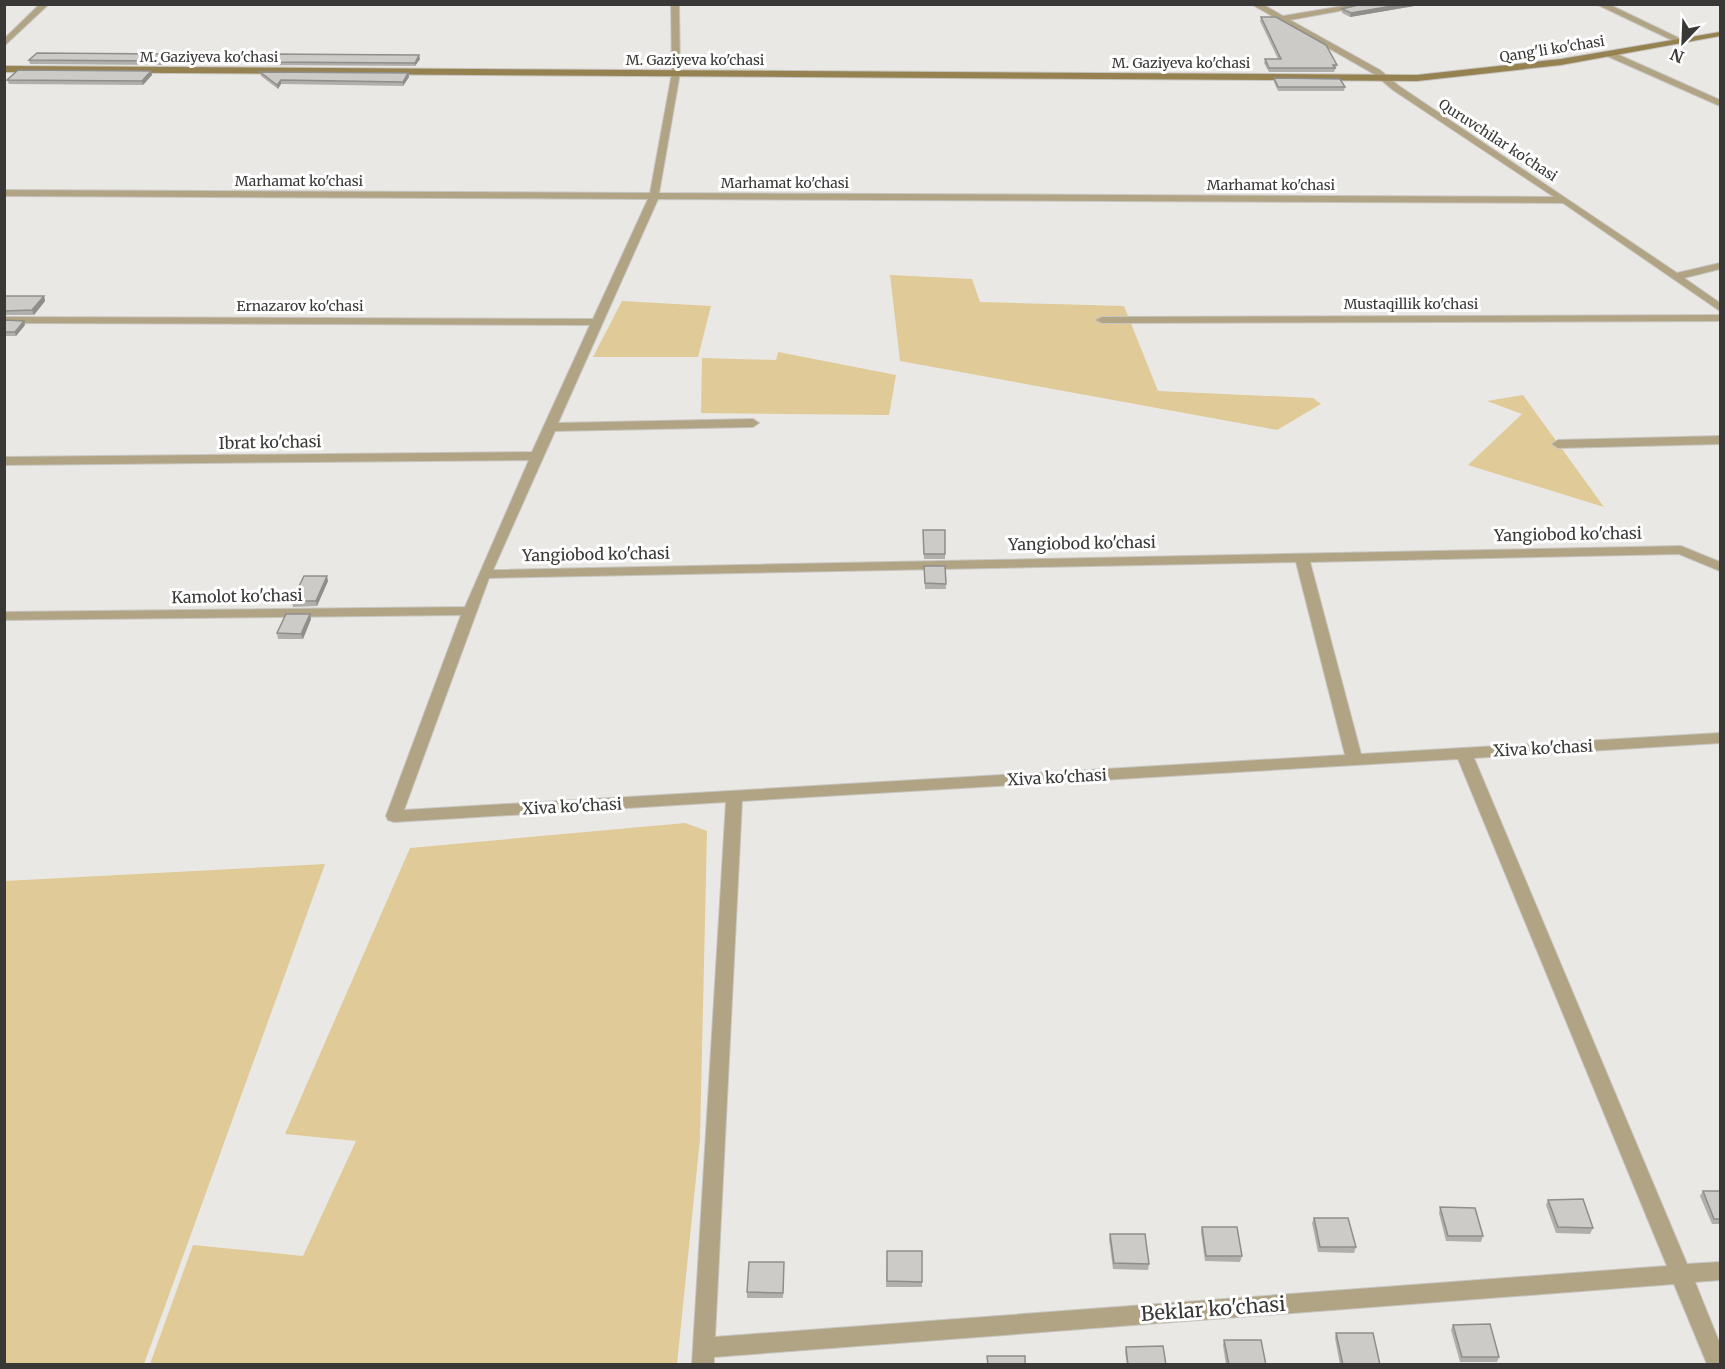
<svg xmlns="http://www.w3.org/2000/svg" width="1725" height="1369" font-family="Merriweather,serif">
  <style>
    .green { fill: #dfca98 }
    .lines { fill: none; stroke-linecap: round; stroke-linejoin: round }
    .street-casing { stroke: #c7c5c1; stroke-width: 2 }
    .secondary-casing { stroke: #c7c5c1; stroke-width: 2 }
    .street { fill: #b1a484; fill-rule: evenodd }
    .secondary { fill: #968251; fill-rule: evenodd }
    .wall { fill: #b0afab }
    .shaded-wall { fill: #908e8b }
    .building { fill: #cdcbc7; stroke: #908e8b; stroke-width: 1.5 }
    .labels { text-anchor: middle; stroke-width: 6; stroke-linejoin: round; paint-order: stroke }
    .far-street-label { font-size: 14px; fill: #393836; stroke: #fff }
    .street-label { font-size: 16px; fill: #393836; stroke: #fff }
    .near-street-label { font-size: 20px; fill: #393836; stroke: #fff }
  </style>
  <rect width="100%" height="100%" fill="#eae8e4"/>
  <g class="green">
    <path d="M890,275L972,279L980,302L1124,306L1158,391L1313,398L1321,404L1277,430L900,361Z"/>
    <path d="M622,301L711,306L698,357H593Z"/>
    <path d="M778,352L896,375L889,415L701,413L702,358L776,360Z"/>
    <path d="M1523,395L1604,507L1468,465L1522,414L1487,401Z"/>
    <path d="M685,823L707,831L700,1139L677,1364H150L193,1245L303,1256L356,1141L285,1134L410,848Z"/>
    <path d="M325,864L144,1364H5V881Z"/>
  </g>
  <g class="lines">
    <g class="street-casing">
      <g id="street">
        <path d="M40,4H49L4,46V39Z"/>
        <path d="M671,4H679L680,73L659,193L1554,197L1393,90L1374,74L1251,4H1262L1283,16L1355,4H1377L1290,20L1380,70L1399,86L1677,273L1720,263V269L1684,278L1720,303V311L1563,203L658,199L558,423L753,419L759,423L753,427L555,431L493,570L1681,546L1720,562V571L1679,554L1310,562L1361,754L1720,733V743L1474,758L1687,1264L1720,1262V1280L1695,1282L1720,1344V1364H1707L1674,1284L714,1357V1364H692L726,802L394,822L388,820L386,816L461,615L4,620V612L465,607L529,460L4,465V457L532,452L590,325L4,323V317L593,319L648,199L4,196V190L650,193L672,73ZM1296,562L1345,755L404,810L489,578ZM1458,759L1667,1266L715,1337L742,801Z"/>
        <path d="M1596,4H1608L1685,41L1678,43Z"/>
        <path d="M1610,51L1720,100V106L1607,56L1606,54Z"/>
        <path d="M1720,315V321L1102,323L1096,320L1102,317Z"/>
        <path d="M1720,436V444L1558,448L1552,444L1558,440Z"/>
      </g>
    </g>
    <g class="secondary-casing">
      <path id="secondary" d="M1720,32V36L1561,65L1417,81L4,72V66L1417,75L1561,59Z"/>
    </g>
    <use href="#street" class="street"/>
    <use href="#secondary" class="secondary"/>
  </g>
  <g class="wall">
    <path d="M1362,4H1426L1350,17L1342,13V9Z"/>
    <path d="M1261,17L1337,65L1334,72H1269L1264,63L1265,59H1278L1260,21Z"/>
    <path d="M167,58L161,65L30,64L29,60Z"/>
    <path d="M420,59L415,66L259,65L258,62Z"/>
    <path d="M151,71L152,75L143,85L9,84L7,80Z"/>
    <path d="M260,72L408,73L409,77L403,86L281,84L278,89L261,76Z"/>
    <path d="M1274,78L1345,87L1344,91H1278L1274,82Z"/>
    <path d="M4,296H44L45,301L34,315H4Z"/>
    <path d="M4,320L25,325L16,336H4Z"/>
    <path d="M923,530H945V559H924Z"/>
    <path d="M924,566H945L946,589H925Z"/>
    <path d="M328,581L317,606L293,607L292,601Z"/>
    <path d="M311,619L303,639H278L277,633Z"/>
    <path d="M1703,1191H1720V1224H1712L1700,1196Z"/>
    <path d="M1548,1200L1593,1228L1590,1234L1556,1233L1546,1205Z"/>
    <path d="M1440,1207L1483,1236L1481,1242L1446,1241L1439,1213Z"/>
    <path d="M1314,1218L1356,1247L1354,1253L1318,1252L1312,1223Z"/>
    <path d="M1202,1227L1242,1256L1240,1262L1205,1261L1201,1232Z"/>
    <path d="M1110,1234L1149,1264L1148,1270L1113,1269L1109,1239Z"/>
    <path d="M887,1251H922V1287H886Z"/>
    <path d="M784,1267L783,1298H747V1292Z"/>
    <path d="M1453,1325L1499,1357L1497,1362H1460L1451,1330Z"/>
    <path d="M1336,1333L1380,1365H1340L1335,1338Z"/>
    <path d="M1224,1340L1266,1365H1226L1223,1345Z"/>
    <path d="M1126,1347L1166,1365H1127L1125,1352Z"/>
  </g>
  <g class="shaded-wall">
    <path d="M1404,4H1426L1350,17L1351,13Z"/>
    <path d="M166,54L167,58L161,65L160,61Z"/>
    <path d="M419,55L420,59L415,66V63Z"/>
    <path d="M151,71L152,75L143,85L142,81Z"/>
    <path d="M408,73L409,77L403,86V82Z"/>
    <path d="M281,80V84L278,89L277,85Z"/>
    <path d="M44,296L45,301L34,315L32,310Z"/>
    <path d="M24,321L25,325L16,336L15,332Z"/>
    <path d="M327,576L328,581L317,606L316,601Z"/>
    <path d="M310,614L311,619L303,639L301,634Z"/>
  </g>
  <g class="building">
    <path d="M1362,4H1404L1351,13L1342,9Z"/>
    <path d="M1261,17H1276L1326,45L1337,65H1333L1335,68H1269L1265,59H1281Z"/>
    <path d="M37,53L166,54L160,61L29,60Z"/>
    <path d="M263,54L419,55L415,63L258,62Z"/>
    <path d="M18,70L151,71L142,81L7,80Z"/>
    <path d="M260,72L408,73L403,82L281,80L277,85Z"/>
    <path d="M1274,78L1340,79L1345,87H1278Z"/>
    <path d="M4,296H44L32,310L4,311Z"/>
    <path d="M4,320L24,321L15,332H4Z"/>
    <path d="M923,530H945V554H924Z"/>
    <path d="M924,566H945L946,584L925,583Z"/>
    <path d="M304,576H327L316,601H292Z"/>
    <path d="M286,614H310L301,634L277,633Z"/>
    <path d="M1703,1191H1720V1219H1714Z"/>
    <path d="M1583,1199L1593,1228L1558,1227L1548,1200Z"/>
    <path d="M1440,1207L1475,1208L1483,1236H1448Z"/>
    <path d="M1314,1218H1348L1356,1247H1320Z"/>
    <path d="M1202,1227H1237L1242,1256H1206Z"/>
    <path d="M1110,1234H1145L1149,1264L1114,1263Z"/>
    <path d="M887,1251H922V1282L887,1281Z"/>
    <path d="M749,1262H784L783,1293L747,1292Z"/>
    <path d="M1490,1324L1499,1357H1462L1453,1325Z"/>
    <path d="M1336,1333H1373L1380,1365H1343Z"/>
    <path d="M1224,1340H1261L1266,1365H1229Z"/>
    <path d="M1163,1346L1166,1365H1128L1126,1347Z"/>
    <path d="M987,1356H1025V1365H988Z"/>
  </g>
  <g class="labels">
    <g class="far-street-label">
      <text transform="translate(1552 49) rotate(-9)" y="5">Qang'li ko'chasi</text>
      <text x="209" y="62">M. Gaziyeva ko'chasi</text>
      <text x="695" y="65">M. Gaziyeva ko'chasi</text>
      <text x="1181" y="68">M. Gaziyeva ko'chasi</text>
      <text transform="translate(1498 140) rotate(33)" y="5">Quruvchilar ko'chasi</text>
      <text x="299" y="186">Marhamat ko'chasi</text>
      <text x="785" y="188">Marhamat ko'chasi</text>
      <text x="1271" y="190">Marhamat ko'chasi</text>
      <text x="1411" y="309">Mustaqillik ko'chasi</text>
      <text x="300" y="311">Ernazarov ko'chasi</text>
    </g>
    <g class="street-label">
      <text transform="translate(270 442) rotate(-1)" y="6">Ibrat ko'chasi</text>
      <text transform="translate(1568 534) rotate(-1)" y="6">Yangiobod ko'chasi</text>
      <text transform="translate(1082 543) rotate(-1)" y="6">Yangiobod ko'chasi</text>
      <text transform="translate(596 554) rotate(-1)" y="6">Yangiobod ko'chasi</text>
      <text transform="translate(237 596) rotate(-1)" y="6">Kamolot ko'chasi</text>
      <text transform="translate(1543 748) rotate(-3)" y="6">Xiva ko'chasi</text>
      <text transform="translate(1057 777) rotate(-3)" y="6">Xiva ko'chasi</text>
      <text transform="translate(572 806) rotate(-3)" y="6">Xiva ko'chasi</text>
    </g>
    <g class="near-street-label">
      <text transform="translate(1213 1309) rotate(-4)" y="7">Beklar ko'chasi</text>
    </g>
  </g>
  <rect width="1725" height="1369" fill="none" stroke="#393836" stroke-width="12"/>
  <g transform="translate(1683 42) rotate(203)" stroke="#ffffff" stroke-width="4.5" paint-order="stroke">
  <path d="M0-4.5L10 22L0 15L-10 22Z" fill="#393836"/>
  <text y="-9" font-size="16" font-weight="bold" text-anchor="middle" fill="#393836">N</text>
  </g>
</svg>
